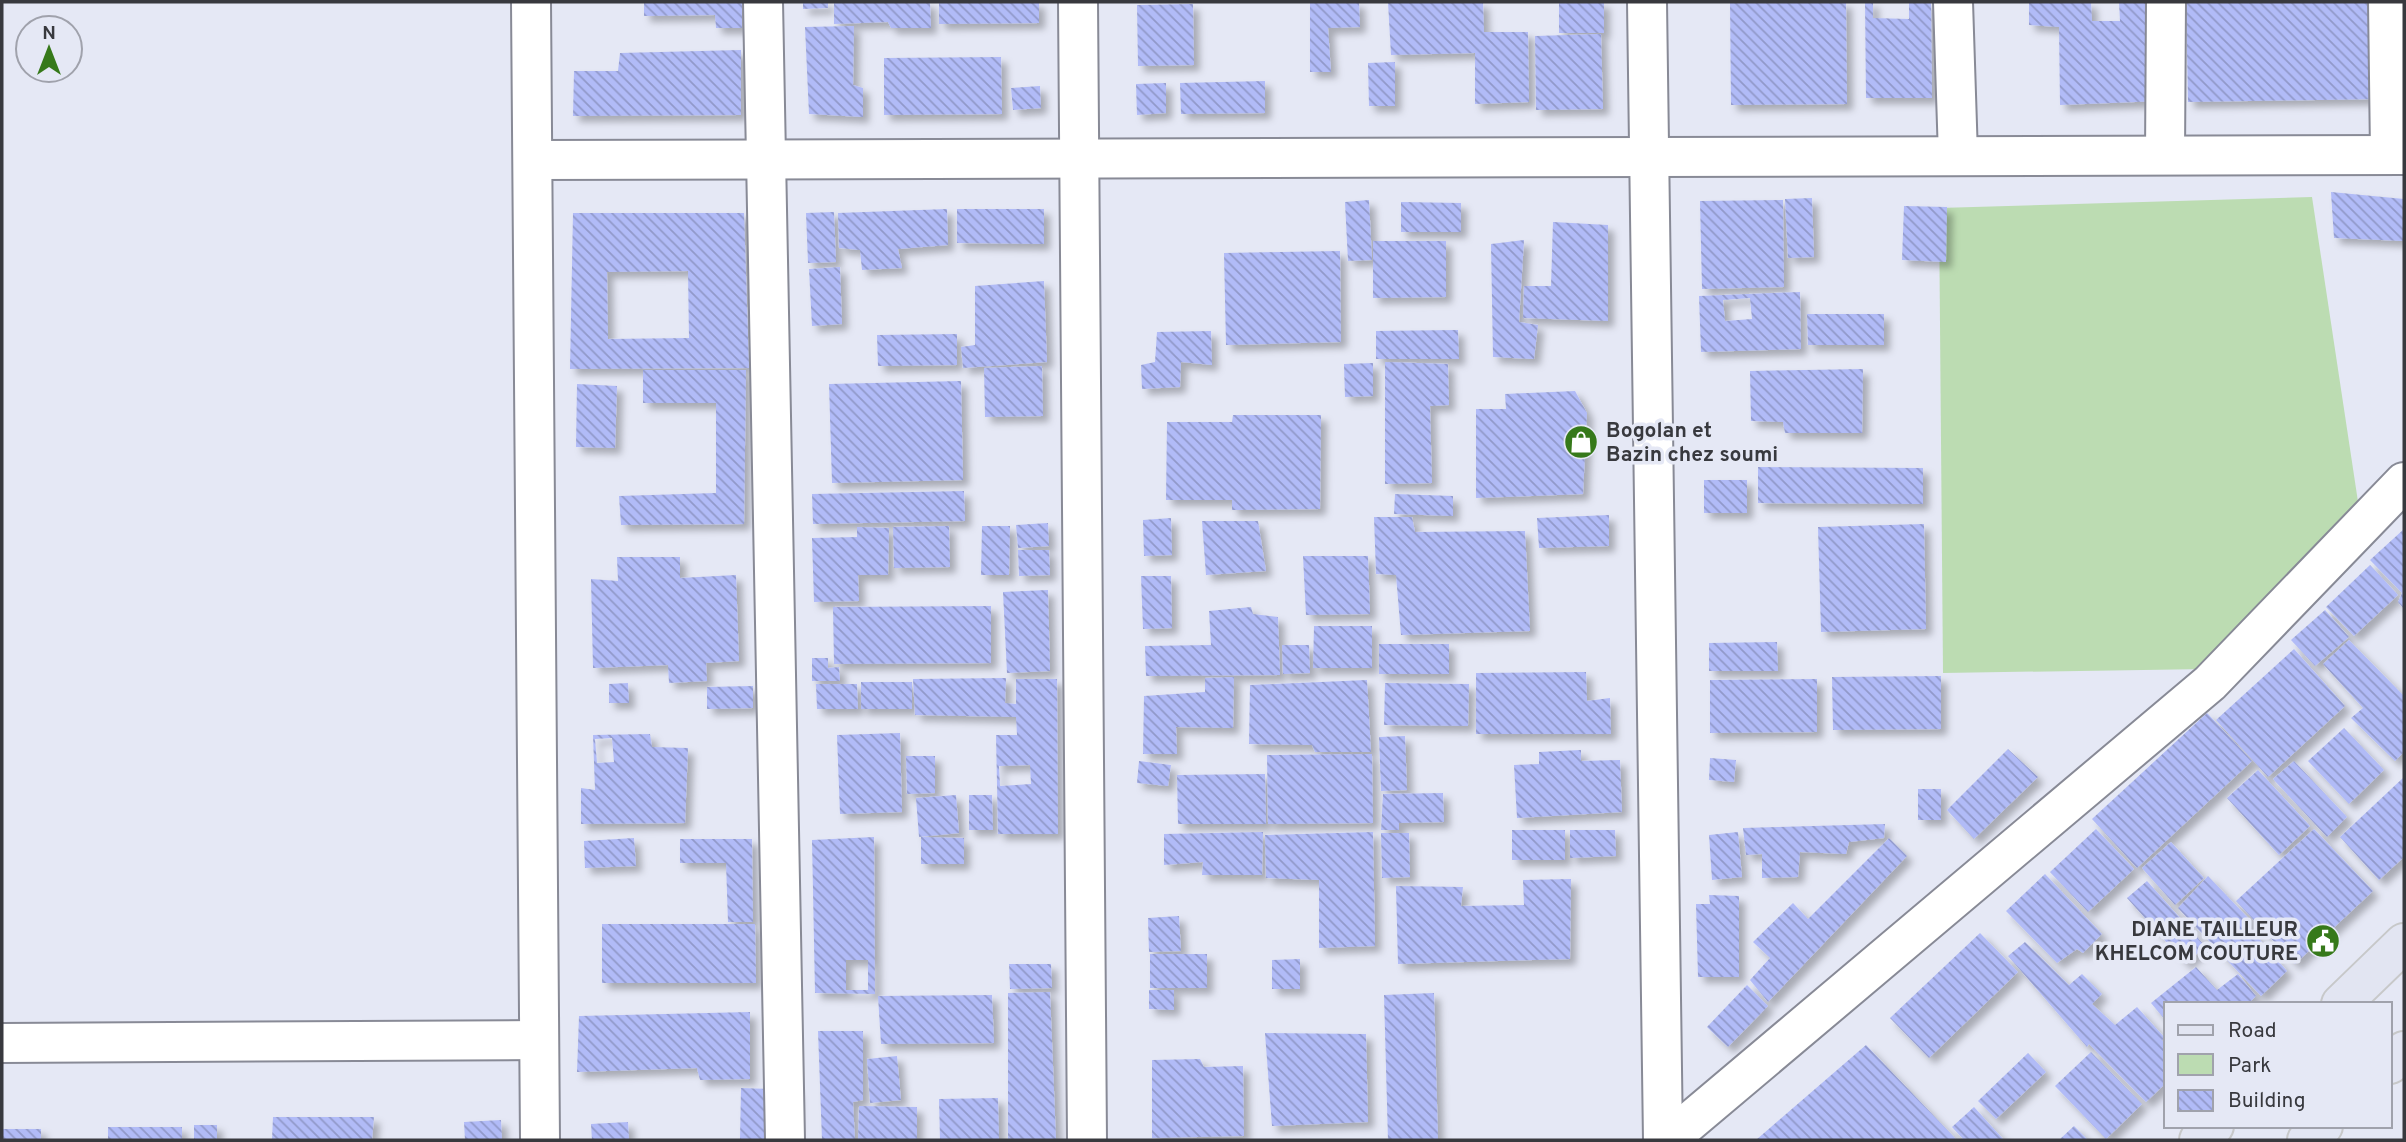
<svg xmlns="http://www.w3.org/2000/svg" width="2406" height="1142" font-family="Overpass,sans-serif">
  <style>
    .park { fill: #bcdcb2 }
    .building { fill: url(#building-back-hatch); fill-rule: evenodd; filter: url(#shadow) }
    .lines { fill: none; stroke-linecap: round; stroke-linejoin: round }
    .minor-casing { stroke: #888a96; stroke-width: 42 }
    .primary-casing { stroke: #c7c8c9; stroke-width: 42 }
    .minor { stroke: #fff; stroke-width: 38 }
    .primary { stroke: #e2e5f2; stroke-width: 38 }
    .labels { text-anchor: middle; stroke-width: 7; stroke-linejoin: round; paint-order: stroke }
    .poi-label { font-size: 21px; font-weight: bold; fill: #38393e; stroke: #e5e8f5; text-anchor: start }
  </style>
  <defs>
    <pattern id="building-back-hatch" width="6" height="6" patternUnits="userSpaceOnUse" patternTransform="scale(1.75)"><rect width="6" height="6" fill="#b1bbf7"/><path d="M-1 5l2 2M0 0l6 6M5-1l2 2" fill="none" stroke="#9199c9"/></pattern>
    <filter id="shadow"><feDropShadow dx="6" dy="6" stdDeviation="3.5" flood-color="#0004"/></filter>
  </defs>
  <rect width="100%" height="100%" fill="#e5e8f5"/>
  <path class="park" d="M2312,197L2360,515L2207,669L1943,673L1939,208Z"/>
  <g class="building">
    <path d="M644,2H742V28H716L715,15L644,16Z"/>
    <path d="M803,2H828V8L803,9Z"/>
    <path d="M834,2H930L931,28H891L888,22L834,24Z"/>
    <path d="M939,2H1039V23L939,24Z"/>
    <path d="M1310,2H1359L1360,27L1328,28L1331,72H1310Z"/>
    <path d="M1388,2H1483L1484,32H1528L1529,102L1475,104V53L1391,55Z"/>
    <rect x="1559" y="2" width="45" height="31"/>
    <path d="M1730,2H1846L1847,104L1731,105Z"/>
    <path d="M1865,2H1873V18L1909,19V2H1931L1932,98H1866Z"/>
    <path d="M2029,2H2091L2092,21H2120L2119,2H2159L2160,101L2060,105L2059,27L2029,25Z"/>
    <path d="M2186,2H2381L2383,99L2188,102Z"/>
    <path d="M1193,4L1194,65L1138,66L1137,5Z"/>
    <path d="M854,26L853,85L863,88V117L809,114L805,27Z"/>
    <path d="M1601,34L1603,109L1536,110L1535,36Z"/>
    <path d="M741,50V115L573,116L574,71H618L620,53Z"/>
    <path d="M1001,57L1002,114L884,115V58Z"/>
    <path d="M1395,62V106H1369L1368,63Z"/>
    <path d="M1265,81V113L1181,114L1180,83Z"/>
    <path d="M1166,83V113L1137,115L1136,84Z"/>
    <path d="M1040,86L1041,108L1013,110L1011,88Z"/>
    <path d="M2331,192L2404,199V241L2334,238Z"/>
    <path d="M1812,198L1814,257L1788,258L1785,199Z"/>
    <path d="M1369,200L1372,260L1348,261L1345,202Z"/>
    <path d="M1783,200L1784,287L1702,289L1700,201Z"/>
    <path d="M1401,202L1461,203V232H1401Z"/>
    <path d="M1904,206L1947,207L1946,262L1902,260Z"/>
    <path d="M947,209L948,245L898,249L902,268L862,270L860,250L839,248L838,213Z"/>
    <path d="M957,209H1044V244L957,243Z"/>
    <path d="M834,212L836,262L808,263L806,213Z"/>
    <path d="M573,213H744L749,368L570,369ZM688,271L689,338L608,339L607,272Z"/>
    <path d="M1553,222L1608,225V321L1523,318L1524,286H1551Z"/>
    <path d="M1524,240L1519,322L1538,325L1534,359L1493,357L1491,244Z"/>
    <path d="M1373,241H1446V297L1373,298Z"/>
    <path d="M1340,251L1341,342L1226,345L1224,253Z"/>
    <path d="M840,267L842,324L812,326L809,269Z"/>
    <path d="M1044,281L1047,362L963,368L961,347L975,345V286Z"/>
    <path d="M1800,292L1801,349L1701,352L1699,296ZM1750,298L1752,319L1725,321L1723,300Z"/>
    <path d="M1807,314H1884V345H1808Z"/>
    <path d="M1458,330L1459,359H1376V331Z"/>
    <path d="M1211,331L1212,365L1181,362L1180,387L1142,389L1141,365L1155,362L1157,332Z"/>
    <path d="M957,334V365L878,366L877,335Z"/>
    <path d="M1385,362L1448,364L1449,405L1430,406L1432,483L1385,484Z"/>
    <path d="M1373,363V396L1345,397L1344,364Z"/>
    <path d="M1042,366L1043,416L985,417L984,368Z"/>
    <path d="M1863,369L1862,433H1785L1783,422L1751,421L1750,371Z"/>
    <path d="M643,370H746L744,524L621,525L619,496L716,493V403H643Z"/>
    <path d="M961,381L963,480L832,483L829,384Z"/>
    <path d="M577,384L617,386L615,448L576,447Z"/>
    <path d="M1575,391L1587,413L1583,494L1476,498V409H1506L1505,394Z"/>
    <path d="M1233,415H1321L1320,509L1232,510V500H1166L1167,422H1232Z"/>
    <path d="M1758,467L1923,468V504L1758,503Z"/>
    <rect x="1704" y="480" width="43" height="33"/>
    <path d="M964,491L965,521L813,524L812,494Z"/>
    <path d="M1395,494L1453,496V516L1394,514Z"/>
    <path d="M1609,515V546L1539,548L1537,518Z"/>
    <path d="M1374,517H1412L1415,532L1525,531L1530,631L1401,635L1396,575L1376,574Z"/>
    <path d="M1171,518L1172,555L1144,556L1143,520Z"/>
    <path d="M1202,521H1258L1266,571L1206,575Z"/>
    <path d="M1048,523L1049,546L1018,548L1016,525Z"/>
    <path d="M1924,524L1926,629L1821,632L1818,527Z"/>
    <path d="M949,526L950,567L894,568L893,527Z"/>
    <path d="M982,526H1010L1009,575H981Z"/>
    <path d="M857,527L889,528L888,575H858L859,601L814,602L812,538L857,537Z"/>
    <path d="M2404,529V609L2398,602L2402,593L2370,560Z"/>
    <path d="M1018,550H1049L1050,575L1019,576Z"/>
    <path d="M1303,556H1368L1370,614L1306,615Z"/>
    <path d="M617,557H680V578L736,575L739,661L706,663L707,681L669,683L668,665L593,668L591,579L618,581Z"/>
    <path d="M2370,565L2398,595L2354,636L2326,607Z"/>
    <path d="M1141,576H1171L1172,628L1143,629Z"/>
    <path d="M1048,590L1050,671L1007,673L1003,592Z"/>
    <path d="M991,606V663L834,664L833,607Z"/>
    <path d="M1251,607L1253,614L1278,617L1280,675L1146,676L1145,646L1211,645L1209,611Z"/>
    <path d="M2325,610L2349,637L2315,666L2291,640Z"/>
    <path d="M1314,626H1372V668H1313Z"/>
    <path d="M2349,640L2404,696V752L2395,761L2351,718L2363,708L2323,664Z"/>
    <path d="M1777,642L1778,671H1709V643Z"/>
    <rect x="1379" y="644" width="70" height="30"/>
    <path d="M1282,645H1309L1310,673L1283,674Z"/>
    <path d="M2294,649L2345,706L2268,777L2216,720Z"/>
    <path d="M812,658H828V668L839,667L840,681H812Z"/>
    <path d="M1586,672L1587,701L1610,698L1611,734H1476V673Z"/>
    <path d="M1941,676V729L1833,730L1832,677Z"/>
    <path d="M1234,677L1233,728L1176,727L1177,754H1143L1144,696L1205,692V678Z"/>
    <path d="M1006,678L1005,703L1016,704V679H1057L1058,834H998L996,735H1017L1016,717L915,715L913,679ZM1030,765L1031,784L1000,786L999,766Z"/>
    <path d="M1817,679V732L1710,733V680Z"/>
    <path d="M1367,680L1371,752H1315L1312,745L1249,744L1250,685Z"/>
    <rect x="861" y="682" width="51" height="27"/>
    <path d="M628,683L629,703H609V684Z"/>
    <path d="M1385,683L1469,684L1468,726L1384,725Z"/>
    <path d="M816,684H857L858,709H817Z"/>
    <path d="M753,686V708L707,709V687Z"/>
    <path d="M2207,713L2252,761L2137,868L2092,819Z"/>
    <path d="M2344,728L2384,770L2349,804L2308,761Z"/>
    <path d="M900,733L902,812L840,814L837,735Z"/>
    <path d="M650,734L652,747L688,748L685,823L581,824V788L595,790L593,735ZM612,738L614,762L597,763L595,739Z"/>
    <path d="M1405,736L1407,790L1381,791L1379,737Z"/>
    <path d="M2008,749L2038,777L1974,839L1947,810Z"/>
    <path d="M1581,750V761L1620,760L1622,812L1517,818L1514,765L1539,764V752Z"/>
    <path d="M1372,754L1373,823L1268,824L1267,755Z"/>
    <path d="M906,756H935V793L907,794Z"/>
    <path d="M1710,758L1736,760L1734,782L1709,780Z"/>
    <path d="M1139,761L1171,765L1168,786L1137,783Z"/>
    <path d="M2294,761L2347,817L2327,837L2273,779Z"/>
    <path d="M2258,770L2310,826L2279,855L2227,798Z"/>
    <path d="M1265,774L1266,824H1178L1177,775Z"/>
    <path d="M2404,777V857L2379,880L2340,837Z"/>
    <rect x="1918" y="789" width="23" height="31"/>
    <path d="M1443,793L1444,822L1399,823V830H1381L1383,794Z"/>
    <path d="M956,795L959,833L919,837L916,798Z"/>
    <path d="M969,795H992L993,830H969Z"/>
    <path d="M1885,824L1884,838L1849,842L1846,854L1800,852L1798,877L1762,878V854L1746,855L1743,828Z"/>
    <path d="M2096,829L2134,869L2088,912L2050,872Z"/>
    <path d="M2314,829L2373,891L2295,964L2236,901Z"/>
    <rect x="1512" y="830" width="53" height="30"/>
    <path d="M1570,830H1615L1616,856L1570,858Z"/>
    <path d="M1263,832L1262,875H1202L1203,862L1164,865V834Z"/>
    <path d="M1373,832L1375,946L1319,948V880L1266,878L1265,835Z"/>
    <path d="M1738,832L1742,877L1712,880L1709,835Z"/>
    <path d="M1381,833H1409L1410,877L1382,878Z"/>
    <path d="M874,837L875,994L815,993L812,840ZM846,960H868V990H846Z"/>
    <path d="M921,837L964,838V864H921Z"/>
    <path d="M634,838L636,866L585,868L584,841Z"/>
    <path d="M1889,838L1907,856L1768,1002L1750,980L1770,958L1753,942L1793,903L1808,919Z"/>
    <path d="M680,839H752L753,922H728L726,863H680Z"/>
    <path d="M2171,842L2204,878L2175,905L2142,868Z"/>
    <path d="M2045,874L2102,934L2083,953L2077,949L2057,963L2006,911Z"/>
    <path d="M2208,876L2251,921L2248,926L2287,971L2261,996L2178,908Z"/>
    <path d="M1571,879L1570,959L1398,964L1396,886L1463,887L1461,906L1524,905L1523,880Z"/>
    <path d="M2147,881L2205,946L2186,964L2127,898Z"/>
    <path d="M1709,895L1739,896V977H1698L1696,904H1710Z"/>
    <path d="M1179,916L1181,951L1149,952L1148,918Z"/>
    <path d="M602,924H755L756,983H602Z"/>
    <path d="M1980,933L2018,972L1929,1058L1890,1018Z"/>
    <path d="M2025,942L2069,985L2082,974L2102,994L2092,1004L2115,1025L2137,1007L2165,1038L2162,1040L2166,1045V1083L2146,1102L2089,1044L2087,1047L2008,956Z"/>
    <rect x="1150" y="954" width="57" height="34"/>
    <path d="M1300,959V989H1272V960Z"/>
    <path d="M1009,964H1051L1052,988L1010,989Z"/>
    <path d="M2196,967L2217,990L2238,974L2256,996L2248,1004H2166V1021L2151,1003Z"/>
    <path d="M1747,985L1768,1006L1728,1047L1707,1027Z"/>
    <path d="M1149,990H1174V1010L1149,1009Z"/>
    <path d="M1050,992L1056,1140H1008V993Z"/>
    <path d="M1434,993L1438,1140H1388L1384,995Z"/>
    <path d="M992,995L994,1043L881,1044L878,996Z"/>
    <path d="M750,1012V1079L700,1080L697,1068L577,1072L579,1016Z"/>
    <path d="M818,1031H863V1100L853,1102L855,1140H822Z"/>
    <path d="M1265,1033L1366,1034L1368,1122L1272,1126Z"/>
    <path d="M1866,1045L1957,1140H1756Z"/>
    <path d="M2091,1052L2142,1104L2106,1139L2055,1086Z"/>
    <path d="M2028,1053L2046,1072L1996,1119L1978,1101Z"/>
    <path d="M897,1056L901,1100L870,1103L867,1059Z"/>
    <path d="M1200,1059L1204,1067L1243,1066L1244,1136L1152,1138V1060Z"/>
    <path d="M741,1088L795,1090L794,1140H740Z"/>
    <path d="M998,1098L999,1140H940L939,1099Z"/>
    <path d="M859,1106L917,1107V1140H858Z"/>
    <path d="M1974,1107L2004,1140H1964L1952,1127Z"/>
    <path d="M273,1117H374L372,1140H272Z"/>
    <path d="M501,1120L502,1140H465L464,1122Z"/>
    <path d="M628,1122L629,1140H592L591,1124Z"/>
    <rect x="194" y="1125" width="23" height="15"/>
    <path d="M2074,1126L2088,1140H2059Z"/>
    <rect x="108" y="1127" width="74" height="13"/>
    <rect x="2" y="1129" width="39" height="11"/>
  </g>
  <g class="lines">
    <g class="minor-casing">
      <g id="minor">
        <path d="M531,2L540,1140"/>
        <path d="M763,2L785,1140"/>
        <path d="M1078,2L1087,1140"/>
        <path d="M1647,2L1663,1140"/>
        <path d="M1953,2L1958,156"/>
        <path d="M2388,2L2390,153"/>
        <path d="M2165,155L2166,2"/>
        <path d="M534,160L2404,155"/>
        <path d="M2,1043L539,1040"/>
        <path d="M1668,1140L2210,683L2404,482"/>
      </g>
    </g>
    <g class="primary-casing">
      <g id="primary">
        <path d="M2341,1004L2404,943"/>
        <path d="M2390,1064L2404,1051"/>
        <path d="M2199,1140L2214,1126"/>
        <path d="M2307,1140L2323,1126"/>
      </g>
    </g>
    <use href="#minor" class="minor"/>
    <use href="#primary" class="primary"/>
  </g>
  <defs>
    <g id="shop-disc" transform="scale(1.75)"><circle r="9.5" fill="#36791a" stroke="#e5e8f5"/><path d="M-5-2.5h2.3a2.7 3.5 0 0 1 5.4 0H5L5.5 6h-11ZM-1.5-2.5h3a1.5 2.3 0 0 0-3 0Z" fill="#fff"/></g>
    <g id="civic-disc" transform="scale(1.75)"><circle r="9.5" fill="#36791a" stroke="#e5e8f5"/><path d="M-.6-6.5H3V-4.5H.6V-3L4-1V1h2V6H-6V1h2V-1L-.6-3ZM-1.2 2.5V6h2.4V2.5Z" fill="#fff"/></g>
  </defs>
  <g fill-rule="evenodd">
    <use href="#shop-disc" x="1581" y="442"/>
    <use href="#civic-disc" x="2323" y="941"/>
  </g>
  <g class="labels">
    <g class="poi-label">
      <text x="1606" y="437">Bogolan et<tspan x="1606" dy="24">Bazin chez soumi</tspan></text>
      <text x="2298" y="936" text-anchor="end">DIANE TAILLEUR<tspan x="2298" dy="24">KHELCOM COUTURE</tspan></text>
    </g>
  </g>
  <rect width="2406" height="1142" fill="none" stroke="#38393e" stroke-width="7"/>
  <rect x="2164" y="1002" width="228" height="126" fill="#e5e8f5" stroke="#a0a2ac" stroke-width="2"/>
  <rect x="2178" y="1025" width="35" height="10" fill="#e2e5f2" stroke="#a0a2ac" stroke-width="2"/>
  <text x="2228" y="1037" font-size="21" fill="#38393e">Road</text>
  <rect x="2178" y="1054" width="35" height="21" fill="#bcdcb2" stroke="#a0a2ac" stroke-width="2"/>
  <text x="2228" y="1072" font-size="21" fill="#38393e">Park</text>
  <rect x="2178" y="1090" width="35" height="21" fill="url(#building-back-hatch)" stroke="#a0a2ac" stroke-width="2"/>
  <text x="2228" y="1107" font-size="21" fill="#38393e">Building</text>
  <g transform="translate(49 49)"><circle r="33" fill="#e5e8f5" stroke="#a0a2ac" stroke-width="2"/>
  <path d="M0-5L12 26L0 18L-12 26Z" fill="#36791a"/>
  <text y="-10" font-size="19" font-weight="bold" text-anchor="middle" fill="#38393e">N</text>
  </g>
</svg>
